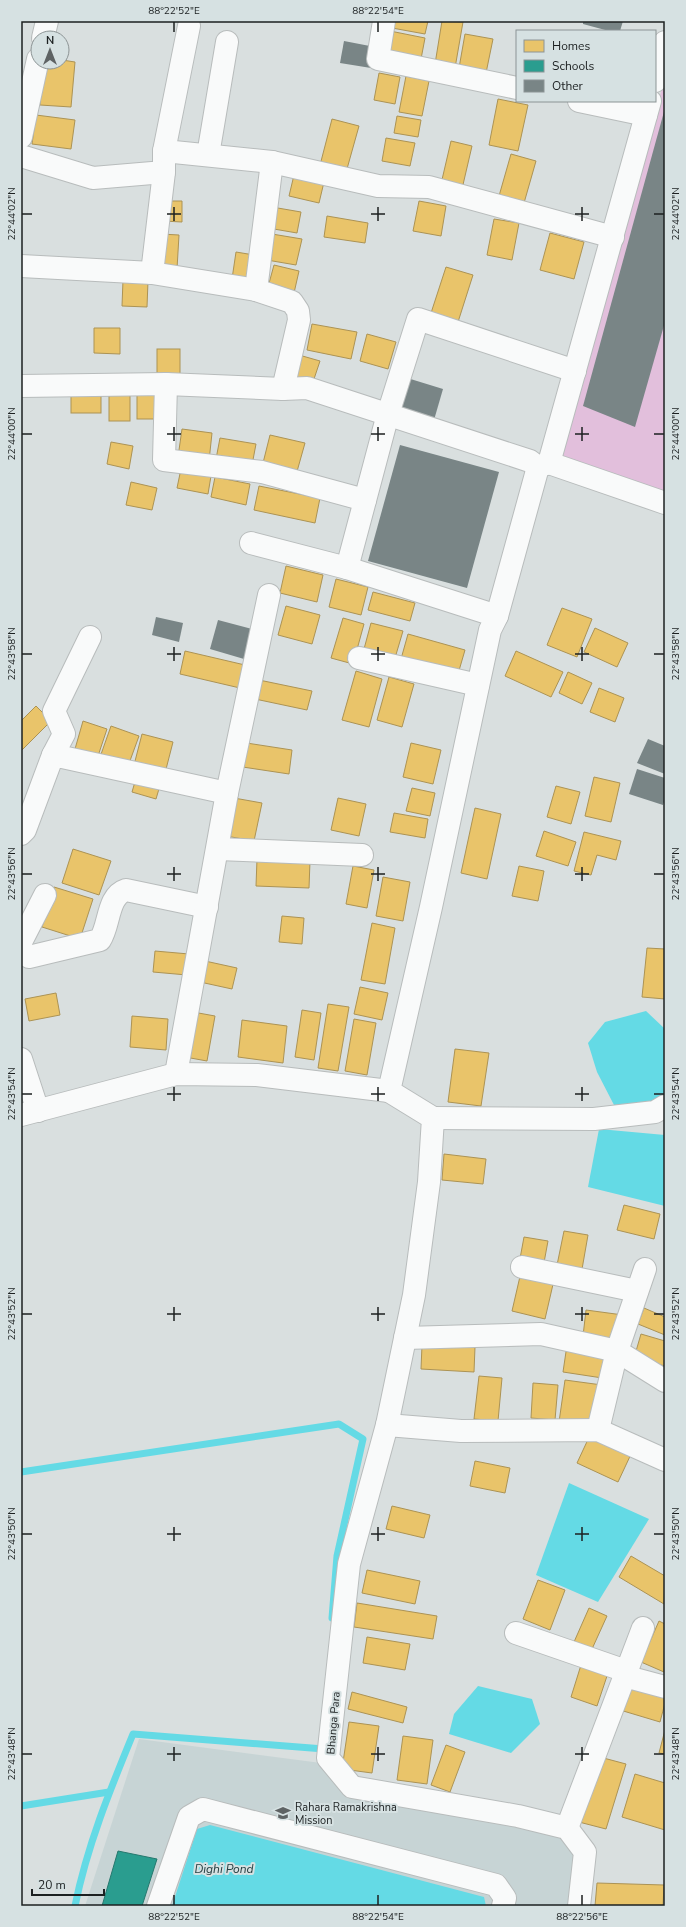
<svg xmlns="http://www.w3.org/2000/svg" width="686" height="1927" font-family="'Nunito Sans',sans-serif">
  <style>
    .built { fill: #c7d4d5 }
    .green { fill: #e2bfdc }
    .water { fill: #64dae5 }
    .homes { fill: #e9c46a; stroke: #ac9354 }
    .schools { fill: #2a9d8f; stroke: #26786e }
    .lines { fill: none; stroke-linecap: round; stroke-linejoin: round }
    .stream { stroke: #64dae5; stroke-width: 7 }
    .building { fill: #798586 }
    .street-casing { stroke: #b8bcbc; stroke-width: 24 }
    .street { stroke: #f9fafa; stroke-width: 22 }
    .ticks { fill: none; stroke: #1c2021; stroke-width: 1.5 }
    .labels { text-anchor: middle; stroke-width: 4; stroke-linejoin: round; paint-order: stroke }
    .street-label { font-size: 11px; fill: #1c2021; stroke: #d6e1e2 }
    .poi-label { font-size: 11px; fill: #1c2021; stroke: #d6e1e2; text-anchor: start }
    .water-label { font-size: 12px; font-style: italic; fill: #274043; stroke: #d6e1e2 }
    .neatline { fill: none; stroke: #1c2021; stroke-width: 1.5 }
    .ticks-label { font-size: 10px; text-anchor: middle; fill: #1c2021 }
  </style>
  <rect width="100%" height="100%" fill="#d9dfdf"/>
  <path class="built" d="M139,1739L321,1763L341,1792L561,1834L576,1855L570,1906H85Z"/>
  <path class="green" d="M665,78V495L556,457Z"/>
  <g class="water">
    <path d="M646,1011L665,1029V1094L655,1102L614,1105L597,1072L588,1043L605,1022Z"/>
    <path d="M599,1129L665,1135V1206L588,1187Z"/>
    <path d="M569,1483L649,1519L598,1602L536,1575Z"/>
    <path d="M478,1686L532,1699L540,1724L511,1753L449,1734L454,1714Z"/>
    <path d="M210,1825L484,1897L486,1906H172L197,1829Z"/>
  </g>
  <g class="homes">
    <path d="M393,21H428L425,34L392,28Z"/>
    <path d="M442,21L463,22L455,68L435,64Z"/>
    <path d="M390,31L425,38L421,59L386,52Z"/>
    <path d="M465,34L493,39L486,73L459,68Z"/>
    <path d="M62,60L75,62L71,107L40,105L44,62H62Z"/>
    <path d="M379,73L400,77L395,104L374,100Z"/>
    <path d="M406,76L429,81L422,116L399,112Z"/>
    <path d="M498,99L528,105L518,151L489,145Z"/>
    <path d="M36,115L75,120L71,149L32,144Z"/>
    <path d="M397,116L421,120L418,137L394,133Z"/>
    <path d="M332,119L359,126L345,176L319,169Z"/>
    <path d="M386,138L415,143L410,166L382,161Z"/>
    <path d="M451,141L472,146L462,189L441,184Z"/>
    <path d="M511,154L536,161L524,203L499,196Z"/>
    <path d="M294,175L324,182L319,203L289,196Z"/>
    <path d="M164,201H182V222L163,221Z"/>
    <path d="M419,201L446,206L441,236L413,231Z"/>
    <path d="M272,207L301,212L297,233L268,228Z"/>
    <path d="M327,216L368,223L365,243L324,237Z"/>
    <path d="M494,219L519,223L512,260L487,255Z"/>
    <path d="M266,233L302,239L296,265L261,259Z"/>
    <path d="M550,233L584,242L574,279L540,270Z"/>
    <path d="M161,234L179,235L177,269H159Z"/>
    <path d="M236,252L260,256L256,282L232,279Z"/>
    <path d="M274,265L299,271L294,293L268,287Z"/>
    <path d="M446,267L473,275L458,322L431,313Z"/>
    <path d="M123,280L148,281L147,307L122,306Z"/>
    <path d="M312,324L357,332L351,359L307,350Z"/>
    <path d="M94,328H120V354L94,353Z"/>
    <path d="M367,334L396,342L388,369L360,361Z"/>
    <rect x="157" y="349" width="23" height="32"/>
    <path d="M299,355L320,361L313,382L292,376Z"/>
    <rect x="71" y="393" width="30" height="20"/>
    <rect x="109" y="393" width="21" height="28"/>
    <rect x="137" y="394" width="20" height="25"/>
    <path d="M182,429L212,433L209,461L178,457Z"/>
    <path d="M270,435L305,443L296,475L262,467Z"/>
    <path d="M220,438L256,444L252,465L216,459Z"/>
    <path d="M111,442L133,446L129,469L107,464Z"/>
    <path d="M182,464L212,470L208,494L177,488Z"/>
    <path d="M215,477L250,484L246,505L211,497Z"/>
    <path d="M131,482L157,488L152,510L126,505Z"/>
    <path d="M259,486L320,498L315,523L254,510Z"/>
    <path d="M286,566L323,575L317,602L280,593Z"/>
    <path d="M336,579L368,587L361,615L329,607Z"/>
    <path d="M373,592L415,603L410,621L368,610Z"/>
    <path d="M286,606L320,615L312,644L278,635Z"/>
    <path d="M562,608L592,619L577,657L547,645Z"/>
    <path d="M343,618L364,624L353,664L331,658Z"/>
    <path d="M371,623L403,631L395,658L364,649Z"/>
    <path d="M595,628L628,643L617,667L584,652Z"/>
    <path d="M408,634L465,650L458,674L401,659Z"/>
    <path d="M185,651L245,665L240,688L180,674Z"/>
    <path d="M516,651L563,672L551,697L505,676Z"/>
    <path d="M356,671L382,679L369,727L342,720Z"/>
    <path d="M568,672L592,683L582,704L559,693Z"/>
    <path d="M389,677L414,684L402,727L377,720Z"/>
    <path d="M259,680L312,691L307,710L255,699Z"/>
    <path d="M599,688L624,698L615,722L590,712Z"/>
    <path d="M36,706L51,721L21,751V721Z"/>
    <path d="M83,721L107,729L98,756L75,749Z"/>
    <path d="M111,726L139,736L127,769L99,760Z"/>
    <path d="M142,734L173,742L164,777L133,769Z"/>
    <path d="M240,742L292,750L289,774L236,766Z"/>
    <path d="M411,743L441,750L433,784L403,777Z"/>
    <path d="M137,775L161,782L156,799L132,792Z"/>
    <path d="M594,777L620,783L611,822L585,816Z"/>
    <path d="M556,786L580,792L571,824L547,817Z"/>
    <path d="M412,788L435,793L430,816L406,811Z"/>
    <path d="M234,798L262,803L254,841L226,836Z"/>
    <path d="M338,798L366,804L359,836L331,830Z"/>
    <path d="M475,808L501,814L487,879L461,873Z"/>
    <path d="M394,813L428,819L425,838L390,832Z"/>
    <path d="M544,831L576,842L568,866L536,856Z"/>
    <path d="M584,832L621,841L616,860L597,855L591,875L574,871Z"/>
    <path d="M73,849L111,861L99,895L62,883Z"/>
    <path d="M257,859L310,861L309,888L256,886Z"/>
    <path d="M353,866L374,870L367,908L346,904Z"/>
    <path d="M519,866L544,871L538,901L512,896Z"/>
    <path d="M383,877L410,882L403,921L376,916Z"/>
    <path d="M54,887L93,899L80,939L42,927Z"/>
    <path d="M282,916L304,918L302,944L279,942Z"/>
    <path d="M372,923L395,928L385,984L361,980Z"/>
    <path d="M647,948L665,949V999L642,997Z"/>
    <path d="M155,951L189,954L187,975L153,972Z"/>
    <path d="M205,961L237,968L232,989L200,982Z"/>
    <path d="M360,987L388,993L382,1020L354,1014Z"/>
    <path d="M56,993L60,1015L29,1021L25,999Z"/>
    <path d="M328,1004L349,1007L338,1071L318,1068Z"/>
    <path d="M302,1010L321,1013L314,1060L295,1057Z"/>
    <path d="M193,1012L215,1016L207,1061L185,1057Z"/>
    <path d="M132,1016L168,1019L166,1050L130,1047Z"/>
    <path d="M354,1019L376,1023L367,1075L345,1071Z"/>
    <path d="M242,1020L287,1026L283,1063L238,1057Z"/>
    <path d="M455,1049L489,1053L481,1106L448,1102Z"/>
    <path d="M444,1154L486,1159L483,1184L442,1180Z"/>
    <path d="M624,1205L660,1214L654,1239L617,1230Z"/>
    <path d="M564,1231L588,1235L581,1275L556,1270Z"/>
    <path d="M524,1237L548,1241L543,1268L519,1264Z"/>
    <path d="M521,1272L554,1280L545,1319L512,1311Z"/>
    <path d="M644,1308L665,1317V1335L638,1324Z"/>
    <path d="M586,1310L623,1315L619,1341L583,1336Z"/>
    <path d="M641,1334L665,1341V1366L634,1358Z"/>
    <path d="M422,1345L475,1347L474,1372L421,1369Z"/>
    <path d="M567,1345L613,1353L609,1379L563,1372Z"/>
    <path d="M479,1376L502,1378L498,1421L474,1419Z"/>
    <path d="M565,1380L602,1385L597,1427L559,1422Z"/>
    <path d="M533,1383L558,1385L555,1420L531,1418Z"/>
    <path d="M591,1433L632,1452L618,1482L577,1463Z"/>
    <path d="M475,1461L510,1468L505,1493L470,1486Z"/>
    <path d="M392,1506L430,1515L424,1538L386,1529Z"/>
    <path d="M631,1556L665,1576L664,1604L619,1577Z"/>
    <path d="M367,1570L420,1581L415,1604L362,1593Z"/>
    <path d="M538,1580L565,1590L550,1630L523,1619Z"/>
    <path d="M357,1603L437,1616L433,1639L354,1627Z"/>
    <path d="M589,1608L607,1616L592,1649L574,1642Z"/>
    <path d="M659,1621L665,1624L664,1672L641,1662Z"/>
    <path d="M367,1637L410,1644L405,1670L363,1663Z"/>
    <path d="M581,1665L608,1673L597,1706L571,1697Z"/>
    <path d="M629,1680L665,1690V1703L660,1722L620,1710Z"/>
    <path d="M352,1692L407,1707L403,1723L348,1709Z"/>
    <path d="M349,1722L379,1726L372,1773L342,1769Z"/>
    <path d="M665,1730V1754L659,1753Z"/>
    <path d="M403,1736L433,1740L427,1784L397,1780Z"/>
    <path d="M446,1745L465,1752L450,1792L431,1785Z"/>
    <path d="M596,1756L626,1764L606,1829L575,1821Z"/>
    <path d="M635,1774L665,1783V1830L622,1817Z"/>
    <path d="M597,1883L664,1885L663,1906H595Z"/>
  </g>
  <path class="schools" d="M118,1851L157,1859L142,1906H102Z"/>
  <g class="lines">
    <g class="stream">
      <path d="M21,1472L339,1424L363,1439L337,1556L332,1618"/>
      <path d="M21,1806L109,1792"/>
      <path d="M75,1906C87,1846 110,1790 133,1734L324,1749V1746"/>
    </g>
  </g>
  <g class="building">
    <path d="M583,21H623L620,31H609L583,24Z"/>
    <path d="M344,41L375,47L371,68L340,63Z"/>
    <path d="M665,108V322L635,427L583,406Z"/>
    <path d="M404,377L443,389L434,420L395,408Z"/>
    <path d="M400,445L499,472L467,588L368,561Z"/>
    <path d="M156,617L183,623L179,642L152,635Z"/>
    <path d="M218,620L252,629L244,659L210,649Z"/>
    <path d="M648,739L665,746V774L637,763Z"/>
    <path d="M637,769L665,778V799L663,805L629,794Z"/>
  </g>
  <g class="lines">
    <g class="street-casing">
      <g id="street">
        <path d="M384,21L378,59L517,88"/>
        <path d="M43,38L47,21"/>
        <path d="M655,81L665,42"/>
        <path d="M579,101L646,115"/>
        <path d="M21,137L38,59"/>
        <path d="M164,151L272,162L378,186L429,187L613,237"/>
        <path d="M208,155L227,42"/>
        <path d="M21,156L93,178L164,172V151L189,26"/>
        <path d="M21,266L152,273L256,290L292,302L298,311L299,320L283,389"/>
        <path d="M152,273L164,172"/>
        <path d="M256,290L272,162"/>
        <path d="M166,384L283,389L307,388L530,461L538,467"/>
        <path d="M21,386L166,384L164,460L262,472L365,500"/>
        <path d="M549,463L665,503"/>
        <path d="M251,543L347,568L497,616"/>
        <path d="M347,568L388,414L418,319L575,371"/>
        <path d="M359,658L478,685"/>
        <path d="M53,755L64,734L54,711L90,637"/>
        <path d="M21,834L25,830L53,755L227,793"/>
        <path d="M218,849L362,855"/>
        <path d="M21,942L45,895"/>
        <path d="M21,945L22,952L29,957L100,940C110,925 107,896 126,890L207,907"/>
        <path d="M21,1059L38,1111"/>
        <path d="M176,1074L227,793L269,595"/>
        <path d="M21,1115L176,1074L257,1075L389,1091"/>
        <path d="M433,1118L594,1119L655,1112L665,1106"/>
        <path d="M522,1267L637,1291"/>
        <path d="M405,1338L541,1334L617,1351L665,1381"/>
        <path d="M387,1425L461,1431L598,1430L665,1460"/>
        <path d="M598,1430L617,1351L645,1269"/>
        <path d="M516,1633L626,1671"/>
        <path d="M624,1676L665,1687"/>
        <path d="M567,1828L643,1628"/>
        <path d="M158,1906L189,1817L203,1809L496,1885L505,1898L503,1906"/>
        <path d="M579,1906L585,1852L567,1828L518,1816L352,1787L328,1758L349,1564L387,1425L414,1295L429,1182L433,1118L389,1091L431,907L490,630L497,616L538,467L549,463L650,101"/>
      </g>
    </g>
    <use href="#street" class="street"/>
  </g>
  <path class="ticks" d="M174,22V32M378,22V32M174,207V221M378,207V221M582,207V221M22,214H32M167,214H181M371,214H385M575,214H589M654,214H664M174,427V441M378,427V441M582,427V441M22,434H32M167,434H181M371,434H385M575,434H589M654,434H664M174,647V661M378,647V661M582,647V661M22,654H32M167,654H181M371,654H385M575,654H589M654,654H664M174,867V881M378,867V881M582,867V881M22,874H32M167,874H181M371,874H385M575,874H589M654,874H664M174,1087V1101M378,1087V1101M582,1087V1101M22,1094H32M167,1094H181M371,1094H385M575,1094H589M654,1094H664M174,1307V1321M378,1307V1321M582,1307V1321M22,1314H32M167,1314H181M371,1314H385M575,1314H589M654,1314H664M174,1527V1541M378,1527V1541M582,1527V1541M22,1534H32M167,1534H181M371,1534H385M575,1534H589M654,1534H664M174,1747V1761M378,1747V1761M582,1747V1761M22,1754H32M167,1754H181M371,1754H385M575,1754H589M654,1754H664M174,1895V1905M378,1895V1905M582,1895V1905"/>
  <defs>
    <g id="school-bare" transform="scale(1.2)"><path d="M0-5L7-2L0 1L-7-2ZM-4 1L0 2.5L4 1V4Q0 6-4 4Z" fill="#5e6364" stroke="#d6e1e2" stroke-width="2.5" paint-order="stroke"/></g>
  </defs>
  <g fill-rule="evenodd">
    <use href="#school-bare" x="283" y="1813"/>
  </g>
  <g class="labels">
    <g class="street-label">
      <text transform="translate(333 1723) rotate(-85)" y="4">Bhanga Para</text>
    </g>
    <g class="poi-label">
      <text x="295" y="1811">Rahara Ramakrishna<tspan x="295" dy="13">Mission</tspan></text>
    </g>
    <g class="water-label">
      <text x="224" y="1873">Dighi Pond</text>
    </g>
  </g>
  <rect width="686" height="1927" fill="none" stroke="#d6e1e2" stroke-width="44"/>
  <rect x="516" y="30" width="140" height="72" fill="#d6e1e2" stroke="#8c9495"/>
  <rect x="524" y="40" width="20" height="12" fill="#e9c46a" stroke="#8c9495"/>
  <text x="552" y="50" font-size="12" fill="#1c2021">Homes</text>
  <rect x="524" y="60" width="20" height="12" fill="#2a9d8f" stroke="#8c9495"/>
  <text x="552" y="70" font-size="12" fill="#1c2021">Schools</text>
  <rect x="524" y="80" width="20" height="12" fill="#798586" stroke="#8c9495"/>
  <text x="552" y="90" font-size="12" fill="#1c2021">Other</text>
  <g transform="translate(50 50)"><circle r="19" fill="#d6e1e2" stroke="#8c9495"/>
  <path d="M0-3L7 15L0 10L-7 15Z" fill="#5e6364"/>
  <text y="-6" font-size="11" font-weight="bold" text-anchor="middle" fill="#1c2021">N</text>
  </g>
  <path d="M32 1889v6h72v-6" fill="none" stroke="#1c2021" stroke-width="2"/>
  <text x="38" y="1889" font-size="12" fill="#1c2021" stroke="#d6e1e2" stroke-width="3" paint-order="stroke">20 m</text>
  <rect x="22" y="22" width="642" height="1883" class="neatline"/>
  <g class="ticks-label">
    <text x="174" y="14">88°22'52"E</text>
    <text x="378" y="14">88°22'54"E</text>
    <text transform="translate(11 214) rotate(-90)" y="4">22°44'02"N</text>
    <text transform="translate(675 214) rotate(-90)" y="4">22°44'02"N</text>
    <text transform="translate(11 434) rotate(-90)" y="4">22°44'00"N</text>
    <text transform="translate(675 434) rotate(-90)" y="4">22°44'00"N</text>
    <text transform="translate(11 654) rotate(-90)" y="4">22°43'58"N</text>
    <text transform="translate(675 654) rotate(-90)" y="4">22°43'58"N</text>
    <text transform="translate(11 874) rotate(-90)" y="4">22°43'56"N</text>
    <text transform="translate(675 874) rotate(-90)" y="4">22°43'56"N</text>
    <text transform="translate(11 1094) rotate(-90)" y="4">22°43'54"N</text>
    <text transform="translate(675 1094) rotate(-90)" y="4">22°43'54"N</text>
    <text transform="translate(11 1314) rotate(-90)" y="4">22°43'52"N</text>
    <text transform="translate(675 1314) rotate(-90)" y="4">22°43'52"N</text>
    <text transform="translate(11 1534) rotate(-90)" y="4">22°43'50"N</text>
    <text transform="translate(675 1534) rotate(-90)" y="4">22°43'50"N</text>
    <text transform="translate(11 1754) rotate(-90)" y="4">22°43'48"N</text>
    <text transform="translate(675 1754) rotate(-90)" y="4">22°43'48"N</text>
    <text x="174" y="1920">88°22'52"E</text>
    <text x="378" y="1920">88°22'54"E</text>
    <text x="582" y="1920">88°22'56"E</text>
  </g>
</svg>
